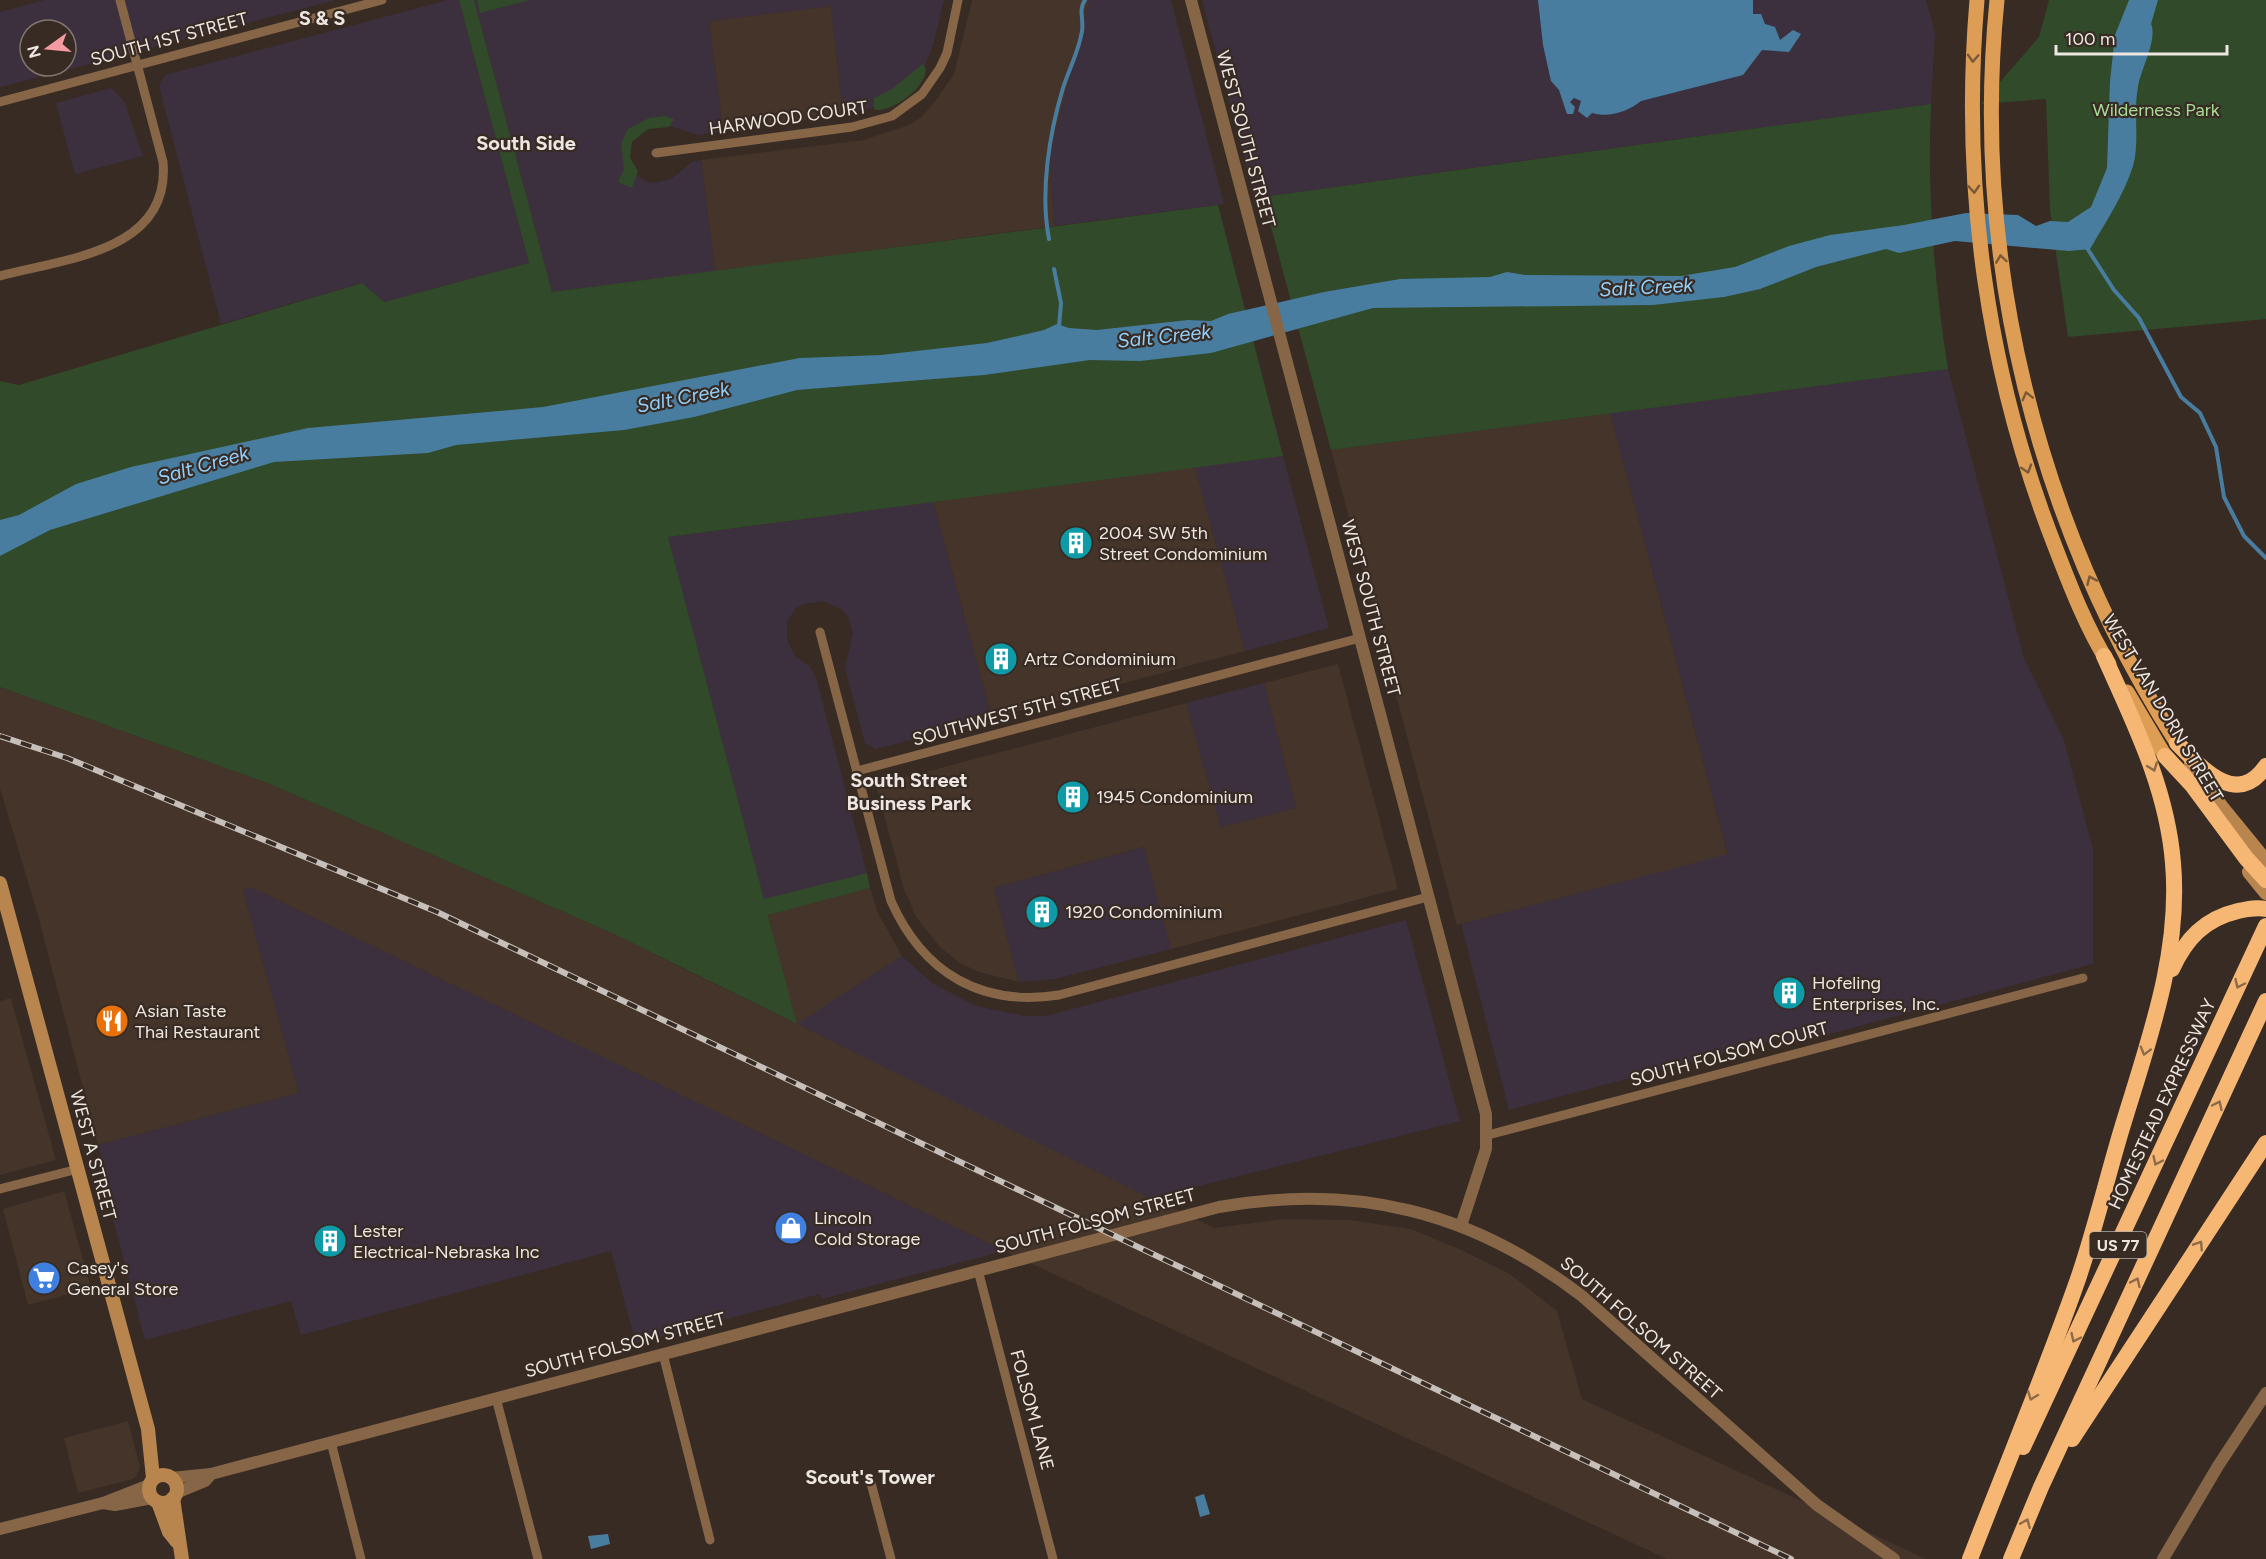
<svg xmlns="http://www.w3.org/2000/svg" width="2266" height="1559" font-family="Figtree,sans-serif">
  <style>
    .built { fill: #443429 }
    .industrial { fill: #3d303e; fill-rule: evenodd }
    .green { fill: #314a29 }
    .water { fill: #487da0 }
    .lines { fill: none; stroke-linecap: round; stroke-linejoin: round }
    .stream { stroke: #487da0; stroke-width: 4 }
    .minor { stroke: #866646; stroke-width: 9 }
    .tertiary { stroke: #866646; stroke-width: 12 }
    .secondary { stroke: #b8854f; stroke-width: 14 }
    .primary { stroke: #de9d55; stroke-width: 15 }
    .motorway { stroke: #f6b775; stroke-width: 16 }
    .rail-casing { stroke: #c7bfb9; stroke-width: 6 }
    .rail { stroke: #372b24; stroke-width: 4; stroke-dasharray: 11; stroke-linecap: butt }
    .oneway { stroke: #7a5938 }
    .oneway2 { stroke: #8d6a48 }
    .labels { text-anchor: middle; stroke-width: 4.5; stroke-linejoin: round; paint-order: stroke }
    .shield { fill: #372b24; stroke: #b7aea8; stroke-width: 1.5 }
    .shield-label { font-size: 16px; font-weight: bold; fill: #eee6e1 }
    .street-label { font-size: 18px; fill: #eee6e1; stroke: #372b24 }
    .park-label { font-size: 18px; fill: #a7dc96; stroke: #372b24 }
    .poi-label { font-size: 18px; fill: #eee6e1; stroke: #372b24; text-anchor: start }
    .neighbourhood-label { font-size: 20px; font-weight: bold; fill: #eee6e1; stroke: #372b24 }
    .water-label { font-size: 20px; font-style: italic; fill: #92cffa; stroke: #372b24 }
  </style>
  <rect width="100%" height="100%" fill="#372b24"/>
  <g class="built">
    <path d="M972,0H1089L1050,155L1054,226L715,271L701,160L863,140L909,125L920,118L934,103L954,74Z"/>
    <path d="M831,6L843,115L723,131L709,21Z"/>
    <path d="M1610,413L1728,855L1457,925L1331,450Z"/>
    <path d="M1195,467L1245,651L992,718L933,502Z"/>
    <path d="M1338,664L1398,889L1171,949L1143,847L994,888L1019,982L979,972L960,963L941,948L916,917L904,889L876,785L1186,703L1221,827L1296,808L1264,683Z"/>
    <path d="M0,687L270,784L612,933L796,1024L768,914L870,888L878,913L902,956L798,1024L1214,1228L1284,1219L1350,1220L1411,1229L1459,1249L1510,1274L1557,1311L1582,1399L1926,1559H1667L1004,1251L252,888L243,890L299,1093L98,1145L38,916L0,788Z"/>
    <path d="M11,998L56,1160L0,1175V1001Z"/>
    <path d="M64,1191L91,1288L28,1305L3,1209Z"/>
    <path d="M128,1421L140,1467L137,1475L133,1479L78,1493L64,1438Z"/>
  </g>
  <g class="industrial">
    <path d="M45,0H336L0,87V12ZM30,30H66V66H30Z"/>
    <path d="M448,0H459L529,263L384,302L361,283L221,324L159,86L165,75Z"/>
    <path d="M474,0H944L933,45L922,73L887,104L843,115L831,6L709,21L723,131L698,135L664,124L640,128L627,148L632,171L645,181L654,183L671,179L692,162L701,160L715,271L552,292Z"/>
    <path d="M1089,0H1171L1224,204L1054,226L1050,155Z"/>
    <path d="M1202,0H1926L1935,34L1931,104L1255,198Z"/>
    <path d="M111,88L124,101L143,156L75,174L56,103Z"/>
    <path d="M1948,369L2024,658L2064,740L2093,850V964L1780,1047L1778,1039L1509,1110L1461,924L1728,854L1610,413Z"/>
    <path d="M1283,456L1329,628L1245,651L1195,467Z"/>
    <path d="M933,502L992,718L876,749L865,743L845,668L853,633L848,616L841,609L823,601L804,604L796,608L787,621V640L795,656L809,666L816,677L867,873L764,900L668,537Z"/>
    <path d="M1264,683L1296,808L1221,827L1186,703Z"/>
    <path d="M1144,847L1171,949L1055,979L1019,982L994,888Z"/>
    <path d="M252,888L557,1035L1004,1251L822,1299L820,1294L636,1343L611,1251L301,1335L291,1301L145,1340L106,1193L110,1191L98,1145L299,1093L243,890Z"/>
    <path d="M1406,920L1460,1121L1150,1198L797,1024L902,956L932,983L976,1006L1024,1016H1046Z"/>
  </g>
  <g class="green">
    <path d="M459,0H474L552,292L1218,205L1283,456L668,537L764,899L867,873L870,888L768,915L797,1024L612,933L270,784L0,687V381L19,385L362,283L384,302L529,263Z"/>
    <path d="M477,0H530L480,13Z"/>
    <path d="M2049,0H2266V319L2068,337L2050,210L2046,99L1981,104L2039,37Z"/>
    <path d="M923,64C937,80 890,116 874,109V98L892,89Z"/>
    <path d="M1931,104C1927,194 1934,280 1948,369L1331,450L1263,197Z"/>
    <path d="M664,116L674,119L669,127L648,129L632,142L630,158L638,171L632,188L618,182L624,169L621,143L628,129L649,118Z"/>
  </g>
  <g class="water">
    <path d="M1538,0H1753V14H1761L1765,24L1775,27L1780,40L1793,30L1801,34L1789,52L1762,50L1743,75L1641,101C1627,112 1609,118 1592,113L1587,118L1578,111L1581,101L1574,98L1570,102L1575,107L1573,114H1567L1559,90L1551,81L1543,45Z"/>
    <path d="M2129,0H2158L2151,24C2158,39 2140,71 2138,87C2133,112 2140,142 2133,166C2124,195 2105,223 2090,249L2069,251L1955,241L1899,253L1886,249L1816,267L1760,289L1724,297L1653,305L1373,308L1211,353L1140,361L1090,360L984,375L797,390L694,417L624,430L456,445L428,453L274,462L50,530L0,556V520L19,515L76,484L131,467L308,428L543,407L800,358L881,355L987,343L1044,330L1057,324L1069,328L1097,330L1188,320L1211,321L1228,314L1324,292L1400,279L1490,277L1507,272L1525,275L1681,276L1735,267L1789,246L1830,235L1904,225L1966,213L2018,215L2036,226L2050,221L2068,222L2091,207L2107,168L2110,81L2115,35Z"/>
    <path d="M1204,1494L1210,1514L1200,1517L1195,1497Z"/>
    <path d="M608,1534L610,1544L591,1549L588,1536Z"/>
  </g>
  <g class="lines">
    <g class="stream">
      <path d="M1049,239C1040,193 1049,134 1063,88C1069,69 1079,51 1082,31C1084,19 1078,10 1085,0"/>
      <path d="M2087,248L2114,290L2139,318L2181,397L2200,413L2216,447L2224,497L2244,536L2266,558"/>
      <path d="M1054,269L1061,303L1059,327"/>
    </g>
    <g class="minor">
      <path d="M0,102L382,0"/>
      <path d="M656,153L852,127L892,116L922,94L940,68L947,53L958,0"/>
      <path d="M0,276C63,259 171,252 163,162L120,0"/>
      <path d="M820,632L891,901C923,973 981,1007 1059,995L1428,897"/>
      <path d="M857,771L1360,638"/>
      <path d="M1488,1135L2083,978"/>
      <path d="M0,1189L78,1169"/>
      <path d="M978,1270L1053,1559"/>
      <path d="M663,1354L710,1540"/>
      <path d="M496,1398L538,1559"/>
      <path d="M331,1442L361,1559"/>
      <path d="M871,1483L891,1559"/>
    </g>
    <g class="tertiary">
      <path d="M1191,0L1486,1114V1149L1461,1226"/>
      <path d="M171,1478L211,1474L1219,1207C1356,1183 1471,1211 1582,1296L1817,1505L1894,1559"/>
      <path d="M176,1493L205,1481L211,1474"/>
      <path d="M103,1503L115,1505L152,1498"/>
      <path d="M0,1529L103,1503L149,1485"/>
      <path d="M2163,1559L2218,1466L2266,1393"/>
    </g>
    <g class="secondary">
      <path d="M2191,763L2221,806L2266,861"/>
      <path d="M2249,872L2266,893"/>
      <path d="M0,883L148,1429L153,1478"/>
      <circle cx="163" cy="1489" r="14"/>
      <path d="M173,1498L182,1559"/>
      <path d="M158,1502L169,1532L177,1542"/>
    </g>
    <g class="primary">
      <path d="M1977,0C1961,187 1987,374 2056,549C2071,588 2087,629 2109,664"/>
      <path d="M1997,0C1971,259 2037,524 2177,743"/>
      <path d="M2127,692L2165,756"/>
    </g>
    <g class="motorway">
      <path d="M2177,743C2201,767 2236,809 2266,766"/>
      <path d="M2165,756L2192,785L2246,858L2266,880"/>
      <path d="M2172,969C2186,939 2204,919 2238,911C2248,909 2256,907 2266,909"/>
      <path d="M2072,1439L2266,1143"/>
      <path d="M2023,1447L2266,926"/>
      <path d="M1970,1559C2006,1466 2045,1373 2078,1279C2095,1229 2107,1178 2122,1128C2148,1042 2181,954 2173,863C2167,788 2134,723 2104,656"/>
      <path d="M2011,1559L2041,1487L2266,1001"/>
    </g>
    <g class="rail-casing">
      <path id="rail" d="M0,736L67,758L437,912L1791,1559"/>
    </g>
    <use href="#rail" class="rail"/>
  </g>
  <defs><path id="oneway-chevron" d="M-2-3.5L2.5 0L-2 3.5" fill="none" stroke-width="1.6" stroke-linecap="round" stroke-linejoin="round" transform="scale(1.5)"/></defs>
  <g class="oneway">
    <use href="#oneway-chevron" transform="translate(1973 58) rotate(93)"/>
    <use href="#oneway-chevron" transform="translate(1974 189) rotate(87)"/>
    <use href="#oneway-chevron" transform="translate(2001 259) rotate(-98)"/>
    <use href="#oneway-chevron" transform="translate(2027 396) rotate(-104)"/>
    <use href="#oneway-chevron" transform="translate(2027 469) rotate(72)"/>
    <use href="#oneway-chevron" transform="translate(2091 580) rotate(-114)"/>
  </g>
  <g class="oneway2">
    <use href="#oneway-chevron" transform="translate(2153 767) rotate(70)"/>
    <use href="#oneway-chevron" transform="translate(2239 984) rotate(115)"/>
    <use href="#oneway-chevron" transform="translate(2145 1051) rotate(106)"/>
    <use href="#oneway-chevron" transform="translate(2218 1105) rotate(-65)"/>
    <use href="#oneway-chevron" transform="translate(2157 1161) rotate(115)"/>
    <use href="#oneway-chevron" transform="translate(2199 1245) rotate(-57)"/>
    <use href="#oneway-chevron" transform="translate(2136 1282) rotate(-65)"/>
    <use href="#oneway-chevron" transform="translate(2075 1338) rotate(115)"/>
    <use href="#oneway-chevron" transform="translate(2032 1396) rotate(111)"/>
    <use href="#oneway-chevron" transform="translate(2026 1523) rotate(-67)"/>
  </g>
  <defs>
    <g id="building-disc" transform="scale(1.725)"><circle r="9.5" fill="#0f9aa8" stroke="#372b24"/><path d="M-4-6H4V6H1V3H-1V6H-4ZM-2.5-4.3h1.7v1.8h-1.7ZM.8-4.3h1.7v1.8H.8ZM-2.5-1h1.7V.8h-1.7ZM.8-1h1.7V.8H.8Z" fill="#fff"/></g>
    <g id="restaurant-disc" transform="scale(1.725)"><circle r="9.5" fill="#e8710a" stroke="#372b24"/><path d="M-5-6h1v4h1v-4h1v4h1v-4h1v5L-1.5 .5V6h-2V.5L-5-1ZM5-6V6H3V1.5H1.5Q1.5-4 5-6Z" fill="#fff"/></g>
    <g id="shop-disc" transform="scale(1.725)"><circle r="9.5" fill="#3f7fe0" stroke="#372b24"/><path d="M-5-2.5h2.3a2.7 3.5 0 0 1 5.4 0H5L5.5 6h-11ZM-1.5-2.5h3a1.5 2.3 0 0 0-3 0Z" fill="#fff"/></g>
    <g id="supermarket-disc" transform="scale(1.725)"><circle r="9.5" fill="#3f7fe0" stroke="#372b24"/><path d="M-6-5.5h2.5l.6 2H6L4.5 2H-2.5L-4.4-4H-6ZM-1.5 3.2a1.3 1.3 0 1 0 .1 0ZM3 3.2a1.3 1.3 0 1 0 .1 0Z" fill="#fff"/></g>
  </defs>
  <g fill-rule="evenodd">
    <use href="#building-disc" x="1076" y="543"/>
    <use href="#building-disc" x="1001" y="659"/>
    <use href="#building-disc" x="1073" y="797"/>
    <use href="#building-disc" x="1042" y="912"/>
    <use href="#building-disc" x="1789" y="993"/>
    <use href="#restaurant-disc" x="112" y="1021"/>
    <use href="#shop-disc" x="791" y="1228"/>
    <use href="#building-disc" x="330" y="1241"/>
    <use href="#supermarket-disc" x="44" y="1278"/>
  </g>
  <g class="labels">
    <rect class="shield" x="2089.5" y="1232" width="57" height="26" rx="4.5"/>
    <g class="shield-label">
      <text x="2118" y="1251">US 77</text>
    </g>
    <g class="street-label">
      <text transform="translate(169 39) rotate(-15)" y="6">SOUTH 1ST STREET</text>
      <text transform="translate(788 118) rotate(-8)" y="6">HARWOOD COURT</text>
      <text transform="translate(1246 139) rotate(75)" y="6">WEST SOUTH STREET</text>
      <text transform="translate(1371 608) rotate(75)" y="6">WEST SOUTH STREET</text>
      <text transform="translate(2163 708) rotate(59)" y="6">WEST VAN DORN STREET</text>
      <text transform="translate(1017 712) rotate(-15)" y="6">SOUTHWEST 5TH STREET</text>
      <text transform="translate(1729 1054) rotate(-15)" y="6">SOUTH FOLSOM COURT</text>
      <text transform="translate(2162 1104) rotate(-65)" y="6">HOMESTEAD EXPRESSWAY</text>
      <text transform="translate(93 1155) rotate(75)" y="6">WEST A STREET</text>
      <text transform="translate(1095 1221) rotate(-15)" y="6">SOUTH FOLSOM STREET</text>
      <text transform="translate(1641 1328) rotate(41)" y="6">SOUTH FOLSOM STREET</text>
      <text transform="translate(625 1345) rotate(-15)" y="6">SOUTH FOLSOM STREET</text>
      <text transform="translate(1032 1410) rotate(75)" y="6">FOLSOM LANE</text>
    </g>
    <g class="park-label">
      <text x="2156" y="116">Wilderness Park</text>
    </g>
    <g class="poi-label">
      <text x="1099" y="539">2004 SW 5th<tspan x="1099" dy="21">Street Condominium</tspan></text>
      <text x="1024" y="665">Artz Condominium</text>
      <text x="1096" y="803">1945 Condominium</text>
      <text x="1065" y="918">1920 Condominium</text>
      <text x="1812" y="989">Hofeling<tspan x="1812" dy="21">Enterprises, Inc.</tspan></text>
      <text x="135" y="1017">Asian Taste<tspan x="135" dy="21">Thai Restaurant</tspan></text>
      <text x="814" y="1224">Lincoln<tspan x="814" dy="21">Cold Storage</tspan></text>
      <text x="353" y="1237">Lester<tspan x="353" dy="21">Electrical-Nebraska Inc</tspan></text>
      <text x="67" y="1274">Casey's<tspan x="67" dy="21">General Store</tspan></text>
    </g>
    <g class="neighbourhood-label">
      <text x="322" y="25">S &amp; S</text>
      <text x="526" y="150">South Side</text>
      <text x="909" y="787">South Street<tspan x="909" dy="23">Business Park</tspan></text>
      <text x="870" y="1484">Scout's Tower</text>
    </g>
    <g class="water-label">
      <text transform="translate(1646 287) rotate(-3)" y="7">Salt Creek</text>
      <text transform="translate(1164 336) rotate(-6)" y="7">Salt Creek</text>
      <text transform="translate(683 397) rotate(-11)" y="7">Salt Creek</text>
      <text transform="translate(203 465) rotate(-16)" y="7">Salt Creek</text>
    </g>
  </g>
  <g transform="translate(48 48) rotate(255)"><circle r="28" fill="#372b24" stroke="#807670" stroke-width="1.5"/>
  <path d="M0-4.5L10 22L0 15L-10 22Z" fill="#f49aa3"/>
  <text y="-9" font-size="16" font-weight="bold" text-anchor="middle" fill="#eee6e1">N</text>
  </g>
  <path d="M2056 45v9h171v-9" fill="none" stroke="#eee6e1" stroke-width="3"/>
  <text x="2065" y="45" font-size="18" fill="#eee6e1" stroke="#372b24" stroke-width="4.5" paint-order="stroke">100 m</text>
</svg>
